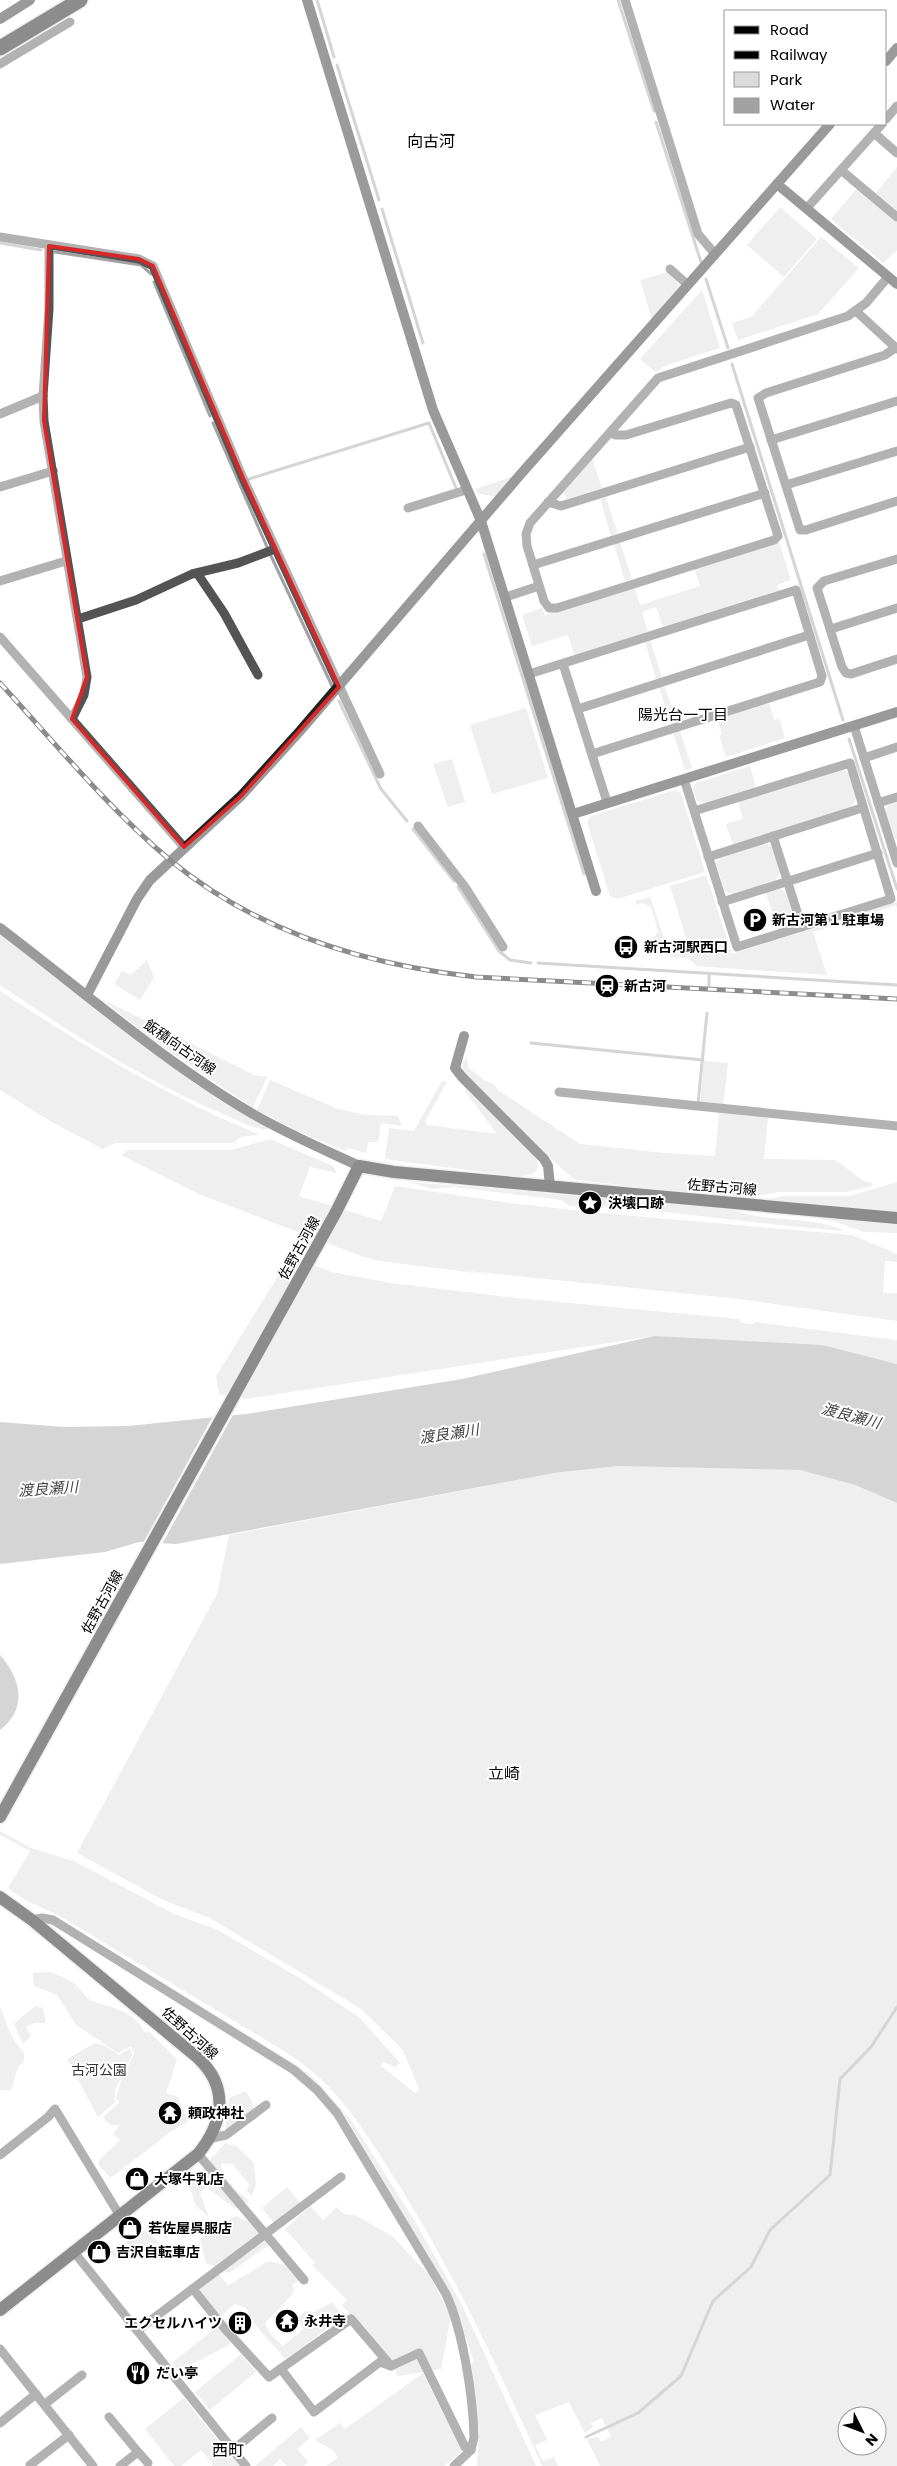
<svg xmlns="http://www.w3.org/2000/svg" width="897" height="2466" font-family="Poppins,'Noto Sans JP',sans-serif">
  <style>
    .green { fill: #dbdbdb; fill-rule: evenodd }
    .water { fill: #a2a2a2 }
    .pier { fill: #fff }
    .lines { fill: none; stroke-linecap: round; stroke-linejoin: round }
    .stream { stroke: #a2a2a2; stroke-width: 3 }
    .primary-casing { stroke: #dbdbdb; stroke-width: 15 }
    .highway-casing { stroke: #dbdbdb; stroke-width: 18 }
    .street { stroke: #545454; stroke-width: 9 }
    .secondary { stroke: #212121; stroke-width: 10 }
    .primary { stroke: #000; stroke-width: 12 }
    .highway { stroke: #000; stroke-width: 15 }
    .rail-casing { stroke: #000; stroke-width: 5 }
    .rail { stroke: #fff; stroke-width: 3; stroke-dasharray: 9; stroke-linecap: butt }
    .marked { fill: none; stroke: #d62828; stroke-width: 4; stroke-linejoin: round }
    .labels { text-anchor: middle; stroke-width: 4; stroke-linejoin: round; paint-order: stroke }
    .poi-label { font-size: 14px; font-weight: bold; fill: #000; stroke: #fff; text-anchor: start }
    .street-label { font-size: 14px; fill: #000; stroke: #fff }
    .park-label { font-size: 14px; fill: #323232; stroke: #fff }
    .neighbourhood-label { font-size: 15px; fill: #000; stroke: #fff }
    .water-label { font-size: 15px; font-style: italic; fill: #434343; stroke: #fff }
    .quarter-label { font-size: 16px; fill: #000; stroke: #fff }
  </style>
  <rect width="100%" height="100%" fill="#fff"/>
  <g class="green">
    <path d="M897,167V211L876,193Z"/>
    <path d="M857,188L897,222V250L883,263L831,219Z"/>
    <path d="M780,207L817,239L784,277L747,245Z"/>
    <path d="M821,237L859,268L818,314L738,340L732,323L751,317Z"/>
    <path d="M668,272L680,286L652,320L640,280Z"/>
    <path d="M702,290L720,348L667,365L655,372L640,359Z"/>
    <path d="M592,459L602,488L567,499L563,492Z"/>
    <path d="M508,478H513L496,497L477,493L476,489Z"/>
    <path d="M606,497L618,534L611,536L600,499Z"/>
    <path d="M620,542L632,579L625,581L614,544Z"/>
    <path d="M779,542L791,580L777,585L779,590L663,627L656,607L642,612L648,632L574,655L568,635L532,646L522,615L542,608L545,615L634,587L640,605L700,586L694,568Z"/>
    <path d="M650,640L662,677L656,679L645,642Z"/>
    <path d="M664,685L677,723L671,725L659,687Z"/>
    <path d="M769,703L774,720L779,718L785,738L726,757L719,735L722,734L718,719Z"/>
    <path d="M526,708L548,778L492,794L470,725Z"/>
    <path d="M680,731L692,768L685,770L673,733Z"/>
    <path d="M452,759L465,802L448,807L433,764Z"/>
    <path d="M750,766L756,787L704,803L697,801L693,789L696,783Z"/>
    <path d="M841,769L848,772L856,799L851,807L733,845L726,824L743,819L738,801Z"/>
    <path d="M675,790L681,793L705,872L617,899L610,896L587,822L591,816Z"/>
    <path d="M897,802V840L894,838L885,811L889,805Z"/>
    <path d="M765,843L772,847L780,872L775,881L732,894L725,891L716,864L720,858Z"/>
    <path d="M706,875L732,954L897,902V908L896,905L813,932L827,975L697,966L688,958L670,957L673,954L686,952L692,957L670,886Z"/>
    <path d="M779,889L787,892L796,920L792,926L778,930L766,893Z"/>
    <path d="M650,897L664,938L648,944L647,941L654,938L658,931L651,907L643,903L636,905L635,901Z"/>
    <path d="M0,933L253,1120L270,1129C257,1131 242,1122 230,1117C148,1083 74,1035 0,985Z"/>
    <path d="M147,960L154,978L140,1000L114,984L122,971L131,975Z"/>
    <path d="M0,991C84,1046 165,1096 258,1134L257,1135L240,1137L235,1142L229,1143H115L103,1149L50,1121L0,1090Z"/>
    <path d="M102,999L254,1075L267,1077L253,1108L149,1037Z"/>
    <path d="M467,1056L468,1067L485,1081L494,1084L498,1090L580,1144L665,1153L715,1156L719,1114L717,1113L765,1116L768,1118L764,1159L836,1160L862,1180L872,1183L873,1186L846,1192H778L744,1198L576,1180L564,1171L465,1073L462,1064Z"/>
    <path d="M704,1061L728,1063L723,1106L700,1103Z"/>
    <path d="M270,1080L338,1109L366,1115L398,1116L402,1126L381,1123L378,1142H368L366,1153L347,1148L346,1151L296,1131L257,1110Z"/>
    <path d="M442,1081L447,1082L425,1121L427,1125L497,1134L465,1091L466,1089L535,1156C545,1176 524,1177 511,1176L385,1159L389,1128L414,1131Z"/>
    <path d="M270,1139L333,1166L337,1173L310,1167L299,1196L381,1221L395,1186L510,1203L599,1213L852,1235L897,1254V1262L885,1261L883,1293H897V1321L739,1299L459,1270L515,1278L380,1261L364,1257L201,1195L121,1155L128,1150H231Z"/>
    <path d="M408,1182L728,1208C764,1224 809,1214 845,1231C765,1225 686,1213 606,1206L600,1209L569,1206L562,1200L453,1187L434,1189Z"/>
    <path d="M897,1182V1212L764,1200L784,1196H850Z"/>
    <path d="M766,1210L897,1222V1233L864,1232L833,1221Z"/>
    <path d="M290,1257L332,1272L391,1283L517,1298L739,1319L742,1323L752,1324L755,1322L897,1340V1364L851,1353L654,1336L246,1399L219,1394L216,1376Z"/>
    <path d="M618,1466L800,1470L855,1485L897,1503V2466H600L587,2439L598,2437L601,2442L611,2437L602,2418L591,2423L593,2427L585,2433L569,2402L535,2415L547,2440L535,2445L543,2461L554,2457L558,2466H542C499,2370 455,2275 399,2185C365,2132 339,2085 284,2051L58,1915L27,1901L8,1888L30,1851L0,1835V1831L31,1848L76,1862L174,1914L216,1929L303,1980L359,2017L400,2063L395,2067L383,2062L381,2066L415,2093L419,2089L403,2050L361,2009L210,1918L163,1900L77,1853L217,1594L229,1535L554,1473ZM847,2416H877V2446H847Z"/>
    <path d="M50,1972C60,1976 69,1979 77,1986C82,1990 85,1997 90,2000C112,2009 133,2009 145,2033L149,2031L177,2060L166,2093L178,2097L188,2122L170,2132L115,2175L110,2177L99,2166V2160L120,2140L113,2134L120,2125H112L105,2121L104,2116L119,2103L116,2098L121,2080L134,2054L131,2046L118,2053L76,2025L57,1995L34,1986L33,1973Z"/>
    <path d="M194,2003L295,2064L314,2078L351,2120L416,2223L461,2303L536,2466H477L479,2431L468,2365L474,2362L453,2299L345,2116L328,2095L308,2076Z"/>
    <path d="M0,2006C6,2021 10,2040 24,2052V2061L18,2067L11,2090H0Z"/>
    <path d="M35,2006L43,2008L46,2023H34L26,2027L31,2036L23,2044L14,2024Z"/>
    <path d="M95,2043L106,2046L119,2055L130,2048L132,2055L115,2090V2102L98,2117L67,2059Z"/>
    <path d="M246,2091L255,2109L225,2132L229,2098Z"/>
    <path d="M225,2143L236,2146L254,2163L256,2184L252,2196L246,2190L250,2185L232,2164L221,2163C222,2181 237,2190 249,2201L236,2209L206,2187L200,2194L209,2217L196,2206L189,2185Z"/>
    <path d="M287,2187L300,2203L274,2223L262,2208Z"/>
    <path d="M310,2206L323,2220L337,2207L344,2214L355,2215L393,2237L429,2275L451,2316L441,2369L398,2376L390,2359L360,2325L341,2320C320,2330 306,2348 285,2359L253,2322L246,2308L235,2304L220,2317L199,2290L219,2274L228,2285L269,2261L285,2265L299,2280L292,2285L294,2289L291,2296L265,2323L271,2335L283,2346L303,2330L298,2318L305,2311L315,2312L332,2302L343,2316L349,2313L342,2305L347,2300L312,2265L315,2263L285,2229Z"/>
    <path d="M236,2216L249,2222L269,2245L229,2273L206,2263L200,2239L210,2230Z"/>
    <path d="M145,2230L156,2239L165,2251C147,2255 124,2266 109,2253Z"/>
    <path d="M218,2326L231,2344L198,2361L176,2369L172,2363Z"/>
    <path d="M241,2354L256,2372L210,2410L195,2392Z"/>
    <path d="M423,2373L462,2451L444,2466H326L338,2458L333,2450L315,2440L340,2423L345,2429Z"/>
    <path d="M184,2398L226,2451L223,2454L229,2450L242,2466H212V2462L201,2450L181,2466H174L145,2429Z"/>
    <path d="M301,2427L310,2438L297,2449L308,2462L304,2466H287L280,2459L273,2466H257L256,2465Z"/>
  </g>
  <g class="water">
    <path d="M654,1336L822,1345L897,1364V1503L855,1485L800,1470L618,1466L554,1473L176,1544L139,1542L105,1552L0,1564V1422L64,1427L128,1426L246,1414L462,1379Z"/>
    <path d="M0,1655C21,1679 28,1708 0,1730Z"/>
  </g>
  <path class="pier" d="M234,1413L161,1546L142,1545L213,1416Z"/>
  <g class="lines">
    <g class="stream">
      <path d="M317,0L334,57"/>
      <path d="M618,0L654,111"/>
      <path d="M337,65L379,200"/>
      <path d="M656,122L701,262"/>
      <path d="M382,209L423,343"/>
      <path d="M0,243L41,250"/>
      <path d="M55,252L141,265L151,274"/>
      <path d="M706,279L728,348"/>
      <path d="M154,282L210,416"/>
      <path d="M732,364L843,720"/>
      <path d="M213,423L267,547"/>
      <path d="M249,479L429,423L456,488"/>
      <path d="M484,554L584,874"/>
      <path d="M271,556L332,686"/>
      <path d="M339,701L381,789L407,821"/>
      <path d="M849,739L897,889"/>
      <path d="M413,829L454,881"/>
      <path d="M458,887L499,951L510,960L531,963"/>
      <path d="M538,963L897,985"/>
      <path d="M709,974V987"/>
      <path d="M531,1043L703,1060"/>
      <path d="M698,1103L707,1013"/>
      <path d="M586,2437L638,2413L681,2376L713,2301L751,2267L770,2230L830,2175L840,2079L871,2047L897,2007"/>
    </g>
    <g class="primary-casing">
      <g id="primary">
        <path d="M0,1817L336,1212L359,1166L394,1172L897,1218"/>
        <path d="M0,1897L32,1920L198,2058C229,2087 224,2122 198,2154L0,2310"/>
      </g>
    </g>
    <g class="highway-casing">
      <path id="highway" d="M0,48L80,0"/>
    </g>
    <g class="street">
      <path d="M625,0L698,234L715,254"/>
      <path d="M0,64L70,22"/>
      <path d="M886,119L897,106"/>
      <path d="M874,133L897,153"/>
      <path d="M841,170L897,217"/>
      <path d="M807,208L882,124"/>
      <path d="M0,237L139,259L153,266L243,478L380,774"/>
      <path d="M49,246V309L43,396L44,421L87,677L84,695L72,719"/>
      <path d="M670,269L688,285"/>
      <path d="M857,312L897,349"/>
      <path d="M895,348L885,355L766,393L758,398L800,530H806L897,501"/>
      <path d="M0,414L43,396"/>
      <path d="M610,432L615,435H626L731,403L736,405L778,536L774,540L557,608H549L544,601L527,546L526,534L530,523L658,378L848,316L866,303L888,277"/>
      <path d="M771,440L897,401"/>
      <path d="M786,485L897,451"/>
      <path d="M0,487L53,471"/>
      <path d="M548,502L561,506L750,447"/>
      <path d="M408,508L466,490"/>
      <path d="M897,559L824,581L817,588L842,667L846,673L851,674L897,659"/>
      <path d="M533,565L765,493"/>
      <path d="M197,573L224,613L258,675"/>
      <path d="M0,581L66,561"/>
      <path d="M506,597L539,586"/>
      <path d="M78,619L136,600L192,574L238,563L275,549"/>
      <path d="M831,629L897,608"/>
      <path d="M0,637L184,847"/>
      <path d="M563,664L607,802"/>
      <path d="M529,674L796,590L822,676L820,682L592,754"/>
      <path d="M578,709L809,635"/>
      <path d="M854,726L897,863"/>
      <path d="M864,758L897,747"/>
      <path d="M684,779L737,947L891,899L850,763L694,811"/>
      <path d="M878,803L897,797"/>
      <path d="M418,826L465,887L503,947"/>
      <path d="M773,836L802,927"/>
      <path d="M708,857L862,808"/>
      <path d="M722,902L878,853"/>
      <path d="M559,1092L897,1126"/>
      <path d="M32,1920L42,1918L53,1920L294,2070L317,2090L337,2113L446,2294C463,2331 473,2396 474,2437L471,2450L454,2466"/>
      <path d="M208,2139L226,2135L266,2105"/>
      <path d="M198,2154L304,2280"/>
      <path d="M0,2155L48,2117L55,2109L120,2216"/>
      <path d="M74,2252L246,2466"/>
      <path d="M193,2289L225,2329L269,2377L351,2319L391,2366"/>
      <path d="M138,2330L341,2177"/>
      <path d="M0,2349L93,2466"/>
      <path d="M281,2369L314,2412L380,2362L391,2366L419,2353L465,2447L471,2450"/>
      <path d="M45,2404L82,2375"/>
      <path d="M109,2417L138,2452L120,2466"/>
      <path d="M0,2423L36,2394"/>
      <path d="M233,2450L272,2418"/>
      <path d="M138,2452L148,2463"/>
      <path d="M30,2465L69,2435"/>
    </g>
    <g class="secondary">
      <path d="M307,0L433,410L481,521L596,891"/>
      <path d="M0,19L30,0"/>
      <path d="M886,61L897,48"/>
      <path d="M777,184L897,284"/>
      <path d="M573,814L897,712"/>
      <path d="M0,928C83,991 163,1061 253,1114C287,1134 323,1149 359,1166"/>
      <path d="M87,995L137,899L150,880L241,796L300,731L520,475L830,124"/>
      <path d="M464,1036L455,1068L462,1077L544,1159L548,1166L550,1186"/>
    </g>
    <use href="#primary" class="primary"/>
    <use href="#highway" class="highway"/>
    <g class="rail-casing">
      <path id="rail" d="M0,683C55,743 108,808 170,860C257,932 366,965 476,977L897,999"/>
    </g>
    <use href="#rail" class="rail"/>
  </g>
  <path d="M0 0H897V2466H0ZM49,246L139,259L153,266L243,478L339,687L241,796L184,847L72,719L87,677L44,421Z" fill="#fff" fill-opacity=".55" fill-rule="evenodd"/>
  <path class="marked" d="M49,246L139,259L153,266L243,478L339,687L241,796L184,847L72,719L87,677L44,421Z"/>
  <defs>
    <g id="parking-disc" transform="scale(1.25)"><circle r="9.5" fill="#000" stroke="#fff"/><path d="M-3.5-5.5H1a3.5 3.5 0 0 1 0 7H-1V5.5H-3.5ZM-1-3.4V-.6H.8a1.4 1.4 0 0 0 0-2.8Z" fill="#fff"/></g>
    <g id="bus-disc" transform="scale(1.25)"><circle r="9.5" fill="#000" stroke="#fff"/><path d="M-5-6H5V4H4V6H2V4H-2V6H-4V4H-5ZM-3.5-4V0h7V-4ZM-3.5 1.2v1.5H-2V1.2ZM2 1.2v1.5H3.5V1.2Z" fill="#fff"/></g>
    <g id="station-disc" transform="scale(1.25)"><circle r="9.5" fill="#000" stroke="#fff"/><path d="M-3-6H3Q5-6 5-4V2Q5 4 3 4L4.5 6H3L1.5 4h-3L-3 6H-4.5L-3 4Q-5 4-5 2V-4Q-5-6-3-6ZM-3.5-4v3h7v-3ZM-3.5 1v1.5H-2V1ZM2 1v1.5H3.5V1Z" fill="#fff"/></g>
    <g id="sight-disc" transform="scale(1.25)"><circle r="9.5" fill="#000" stroke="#fff"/><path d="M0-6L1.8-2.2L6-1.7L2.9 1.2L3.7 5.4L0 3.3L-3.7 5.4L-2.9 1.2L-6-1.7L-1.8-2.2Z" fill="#fff"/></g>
    <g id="temple-disc" transform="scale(1.25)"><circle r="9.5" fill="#000" stroke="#fff"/><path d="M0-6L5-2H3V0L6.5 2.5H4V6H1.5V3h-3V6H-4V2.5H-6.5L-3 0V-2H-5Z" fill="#fff"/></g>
    <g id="shop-disc" transform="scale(1.25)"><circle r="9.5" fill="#000" stroke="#fff"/><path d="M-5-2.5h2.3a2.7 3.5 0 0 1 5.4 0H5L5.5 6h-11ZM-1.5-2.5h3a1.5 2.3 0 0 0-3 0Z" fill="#fff"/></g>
    <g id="building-disc" transform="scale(1.25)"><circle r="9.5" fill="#000" stroke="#fff"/><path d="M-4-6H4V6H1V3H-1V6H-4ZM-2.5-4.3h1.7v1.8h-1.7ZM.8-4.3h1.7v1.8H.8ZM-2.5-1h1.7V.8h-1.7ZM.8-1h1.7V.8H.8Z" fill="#fff"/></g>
    <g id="restaurant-disc" transform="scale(1.25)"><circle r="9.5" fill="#000" stroke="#fff"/><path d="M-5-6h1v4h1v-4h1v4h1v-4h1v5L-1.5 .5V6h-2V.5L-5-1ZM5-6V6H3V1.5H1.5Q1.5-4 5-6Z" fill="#fff"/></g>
  </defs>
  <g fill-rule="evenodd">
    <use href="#parking-disc" x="755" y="920"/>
    <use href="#bus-disc" x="626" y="947"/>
    <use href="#station-disc" x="607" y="986"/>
    <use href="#sight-disc" x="590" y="1203"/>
    <use href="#temple-disc" x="170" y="2113"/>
    <use href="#shop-disc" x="137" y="2179"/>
    <use href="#shop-disc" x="130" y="2228"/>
    <use href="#shop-disc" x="99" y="2252"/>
    <use href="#temple-disc" x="287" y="2321"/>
    <use href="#building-disc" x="240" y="2323"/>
    <use href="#restaurant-disc" x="138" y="2373"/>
  </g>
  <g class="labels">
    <g class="poi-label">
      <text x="772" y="925">新古河第１駐車場</text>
      <text x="644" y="952">新古河駅西口</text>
      <text x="624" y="991">新古河</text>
      <text x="608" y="1208">決壊口跡</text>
      <text x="188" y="2118">頼政神社</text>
      <text x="154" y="2184">大塚牛乳店</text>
      <text x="148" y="2233">若佐屋呉服店</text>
      <text x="116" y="2257">吉沢自転車店</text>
      <text x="304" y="2326">永井寺</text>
      <text x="222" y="2328" text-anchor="end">エクセルハイツ</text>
      <text x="156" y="2378">だい亭</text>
    </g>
    <g class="street-label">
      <text transform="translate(180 1047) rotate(35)" y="5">飯積向古河線</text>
      <text transform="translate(722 1187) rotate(5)" y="5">佐野古河線</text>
      <text transform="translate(299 1248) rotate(-61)" y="5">佐野古河線</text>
      <text transform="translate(102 1602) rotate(-61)" y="5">佐野古河線</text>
      <text transform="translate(190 2033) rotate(42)" y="5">佐野古河線</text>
    </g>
    <g class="park-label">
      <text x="99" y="2075">古河公園</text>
    </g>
    <g class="neighbourhood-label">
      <text x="683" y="720">陽光台一丁目</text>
    </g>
    <g class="water-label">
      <text transform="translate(851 1416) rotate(15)" y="5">渡良瀬川</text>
      <text transform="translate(449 1434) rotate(-8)" y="5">渡良瀬川</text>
      <text transform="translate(48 1489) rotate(-4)" y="5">渡良瀬川</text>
    </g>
    <g class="quarter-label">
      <text x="431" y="147">向古河</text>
      <text x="504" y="1779">立崎</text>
      <text x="228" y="2456">西町</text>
    </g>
  </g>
  <rect x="724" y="10" width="162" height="115" fill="#ffffff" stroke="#999999"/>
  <rect x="734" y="26" width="25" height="8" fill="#000000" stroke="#999999"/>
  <text x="770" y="35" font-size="15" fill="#000000">Road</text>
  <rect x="734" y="51" width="25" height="8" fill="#000000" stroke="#999999"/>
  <text x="770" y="60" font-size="15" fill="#000000">Railway</text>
  <rect x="734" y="72" width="25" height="15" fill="#dbdbdb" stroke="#999999"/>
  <text x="770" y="85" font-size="15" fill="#000000">Park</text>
  <rect x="734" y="98" width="25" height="15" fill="#a2a2a2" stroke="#999999"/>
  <text x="770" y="110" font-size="15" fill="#000000">Water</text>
  <g transform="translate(862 2431) rotate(132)"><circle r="24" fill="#ffffff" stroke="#999999"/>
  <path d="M0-4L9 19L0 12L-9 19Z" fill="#000000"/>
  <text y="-8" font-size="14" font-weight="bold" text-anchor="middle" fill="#000000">N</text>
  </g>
</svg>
